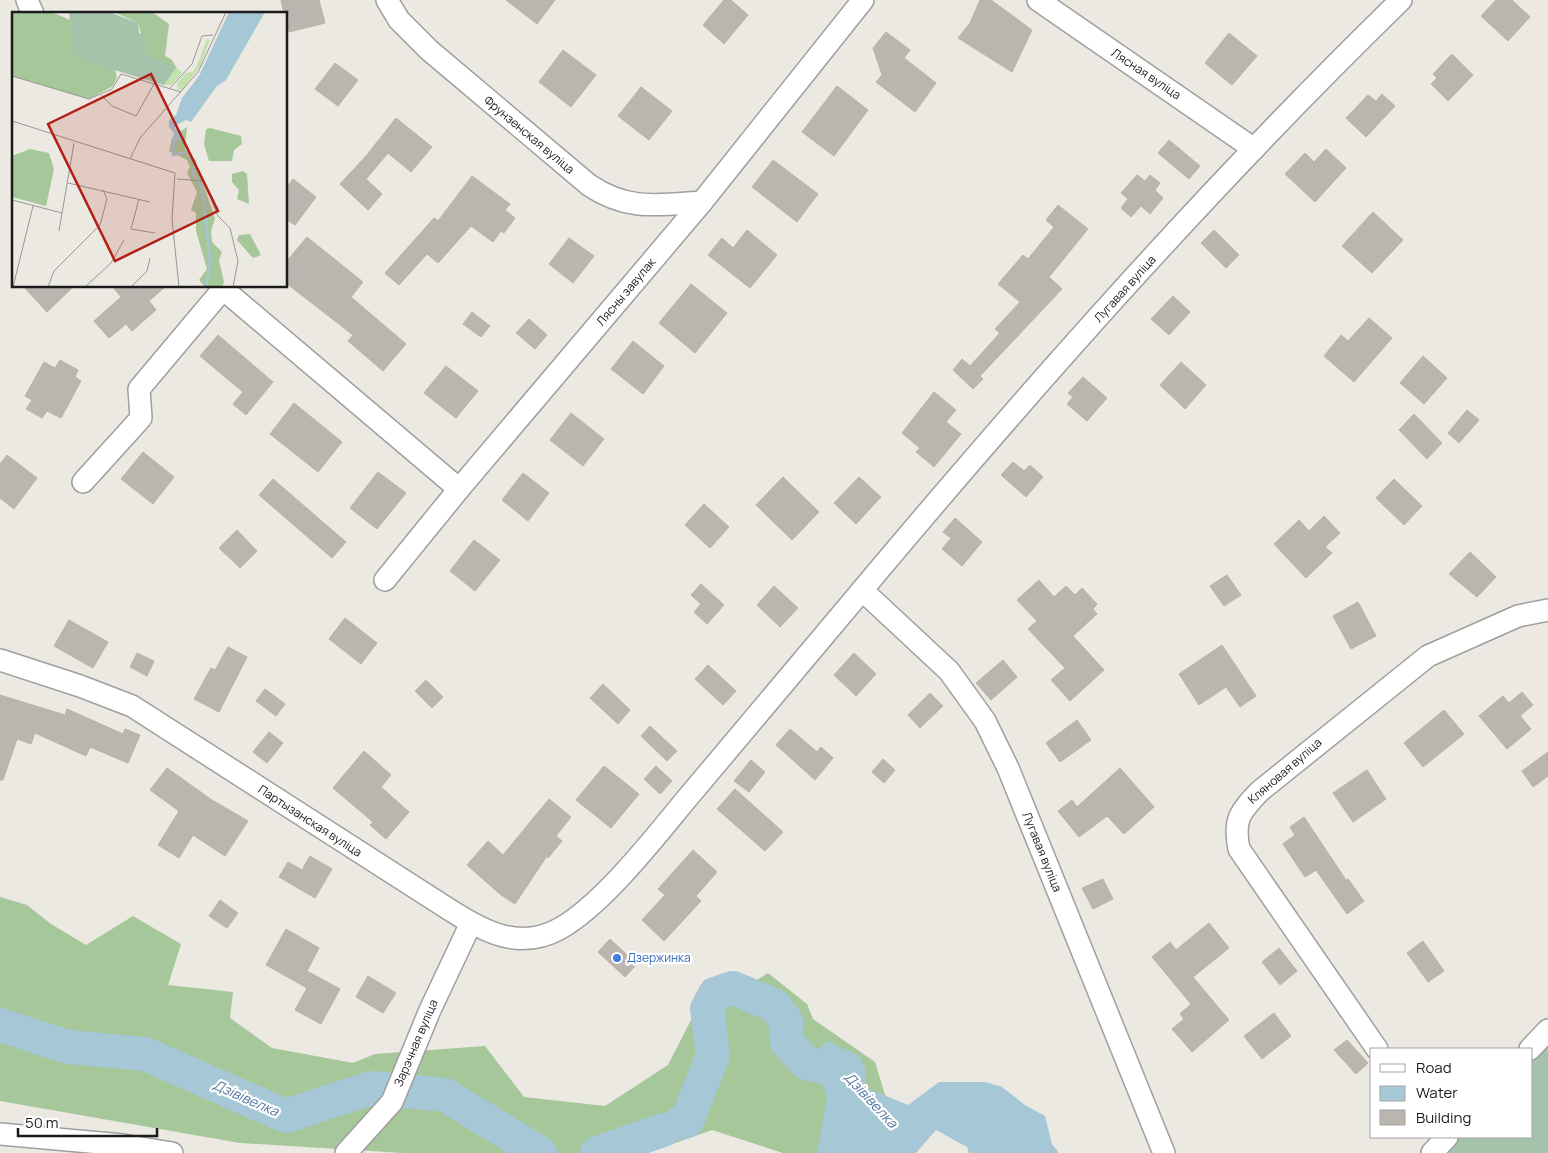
<svg xmlns="http://www.w3.org/2000/svg" width="1548" height="1153" font-family="Manrope,sans-serif">
  <style>
    .forest { fill: #a5c79a }
    .cemetery { fill: #a5c2ab }
    .water { fill: #a6c7d5 }
    .lines { fill: none; stroke-linecap: round; stroke-linejoin: round }
    .river { stroke: #a6c7d5; stroke-width: 34 }
    .building { fill: #bbb5af; stroke: #bbb1a6 }
    .minor-casing { stroke: #9f9f9f; stroke-width: 24 }
    .minor { stroke: #fff; stroke-width: 21 }
    .shop-dot { fill: #3f7fe0; stroke: #fff; stroke-width: 2 }
    .labels { text-anchor: middle; stroke-width: 4.5; stroke-linejoin: round; paint-order: stroke }
    .street-label { font-size: 12px; fill: #1b1b1b; stroke: #fff }
    .shop-label { font-size: 12px; fill: #366cbe; stroke: #fff; text-anchor: start }
    .water-label { font-size: 14px; font-style: italic; fill: #53749f; stroke: #fff }
    .inset-river { fill: none; stroke: #a6c7d5; stroke-width: 2.5 }
    .inset-road { fill: none; stroke: #989792; stroke-width: 1 }
    .view { fill: #b11f15; fill-opacity: 0.15; stroke: #b11f15; stroke-width: 2.5 }
    .inset-edge { fill: none; stroke: #1b1b1b; stroke-width: 2.5 }
  </style>
  <rect width="100%" height="100%" fill="#ebe9e2"/>
  <path class="forest" d="M0,897L27,905L51,924L86,945L133,916L181,944L168,985L233,992L230,1018L272,1048L353,1063L375,1054L485,1046L524,1097L605,1106L668,1065L691,1020L768,973L807,1004L813,1019L875,1062L903,1153H783L712,1130L647,1153H403L240,1143L0,1101Z"/>
  <path class="cemetery" d="M1548,1041V1153H1444L1458,1137H1532V1058Z"/>
  <path class="water" d="M827,1041L860,1056L867,1088L908,1105L939,1082H985L1002,1087L1025,1105L1045,1116L1052,1144L1059,1153H969L967,1147L936,1130L916,1153H817L827,1097L821,1080L806,1063Z"/>
  <g class="lines">
    <g class="river">
      <path d="M0,1025L68,1047L145,1054L286,1116L371,1088L445,1095L540,1153"/>
      <path d="M680,1123L687,1121L713,1055L707,1009L715,994L733,988L774,1005L786,1021L787,1042L806,1063L849,1073"/>
      <path d="M597,1153L663,1130"/>
    </g>
  </g>
  <g class="building">
    <path d="M281,0H319L325,23L289,32L286,14H284Z"/>
    <path d="M506,0H555L537,24Z"/>
    <path d="M724,0H731L748,15L724,44L703,25Z"/>
    <path d="M980,0H991L1032,30L1012,72L958,38L970,23Z"/>
    <path d="M1496,0H1512L1530,17L1508,41L1481,16Z"/>
    <path d="M886,32L910,50L904,58L936,83L915,112L876,82L882,75L873,48Z"/>
    <path d="M1229,33L1257,56L1232,85L1205,63Z"/>
    <path d="M563,50L596,75L571,107L539,82Z"/>
    <path d="M1452,54L1473,75L1448,101L1431,84L1437,78L1433,74Z"/>
    <path d="M335,63L358,80L338,106L315,89Z"/>
    <path d="M837,86L868,110L834,156L802,132Z"/>
    <path d="M641,87L672,111L649,140L618,116Z"/>
    <path d="M1382,94L1395,106L1366,137L1346,118L1368,95L1376,101Z"/>
    <path d="M396,118L432,147L411,172L388,153L366,179L382,194L368,210L340,184L366,156Z"/>
    <path d="M1169,140L1200,166L1189,179L1158,153Z"/>
    <path d="M1326,149L1346,168L1315,202L1285,174L1305,153L1314,162Z"/>
    <path d="M773,160L818,194L797,222L752,187Z"/>
    <path d="M1137,175L1145,181L1150,175L1160,183L1155,190L1163,198L1150,214L1141,206L1131,217L1121,208L1128,199L1121,193Z"/>
    <path d="M472,176L510,204L505,210L515,218L504,233L501,231L493,242L471,226L438,263L427,254L399,285L385,273L434,218L438,221Z"/>
    <path d="M293,179L316,197L295,225L286,219V188Z"/>
    <path d="M1058,205L1088,229L1049,277L1062,289L980,376L983,379L973,389L953,370L962,359L970,366L1000,333L995,329L1020,302L998,284L1023,255L1028,259L1054,227L1046,220Z"/>
    <path d="M1373,212L1403,240L1372,273L1342,246Z"/>
    <path d="M747,230L777,255L750,288L708,255L722,238L733,248Z"/>
    <path d="M1214,230L1239,255L1226,268L1201,243Z"/>
    <path d="M307,237L363,282L351,297L406,344L383,371L348,341L353,335L286,283V262Z"/>
    <path d="M569,238L594,256L573,283L549,264Z"/>
    <path d="M691,284L727,313L695,353L659,323Z"/>
    <path d="M23,286H74L47,312Z"/>
    <path d="M112,286H166L149,301L156,310L132,331L126,324L109,338L94,321L121,297Z"/>
    <path d="M1173,296L1190,312L1169,335L1151,319Z"/>
    <path d="M472,312L490,326L481,337L463,324Z"/>
    <path d="M1369,318L1392,338L1354,382L1324,356L1341,335L1348,341Z"/>
    <path d="M529,319L547,335L535,349L516,333Z"/>
    <path d="M218,335L273,382L246,415L233,404L243,392L200,356Z"/>
    <path d="M633,341L664,366L643,394L611,369Z"/>
    <path d="M1423,356L1447,378L1424,404L1400,383Z"/>
    <path d="M60,360L78,370L75,377L81,381L61,418L47,411L42,418L26,409L32,400L25,396L44,362L55,368Z"/>
    <path d="M1181,362L1206,385L1185,409L1160,385Z"/>
    <path d="M446,366L478,391L456,418L424,393Z"/>
    <path d="M1083,377L1107,398L1087,421L1067,404L1073,397L1068,393Z"/>
    <path d="M934,392L956,410L946,422L961,434L934,467L916,452L920,448L902,433Z"/>
    <path d="M294,403L342,442L318,472L270,434Z"/>
    <path d="M1467,410L1479,420L1459,443L1448,433Z"/>
    <path d="M571,413L604,439L583,466L550,440Z"/>
    <path d="M1414,414L1442,443L1427,459L1399,430Z"/>
    <path d="M143,452L174,477L153,504L121,479Z"/>
    <path d="M7,455L37,478L14,509L0,498V464Z"/>
    <path d="M1013,462L1024,471L1030,465L1043,477L1026,497L1001,475Z"/>
    <path d="M378,472L406,493L377,529L350,508Z"/>
    <path d="M523,473L549,493L528,521L502,500Z"/>
    <path d="M783,477L819,512L792,540L756,505Z"/>
    <path d="M859,477L881,497L856,524L834,503Z"/>
    <path d="M273,479L346,542L332,558L259,495Z"/>
    <path d="M1394,479L1422,506L1404,525L1376,498Z"/>
    <path d="M704,504L729,527L710,548L685,525Z"/>
    <path d="M1324,516L1340,533L1325,547L1332,553L1306,578L1274,544L1299,520L1309,531Z"/>
    <path d="M955,518L982,542L962,566L942,549L951,538L943,532Z"/>
    <path d="M237,530L257,551L240,568L219,548Z"/>
    <path d="M474,540L500,560L475,591L450,571Z"/>
    <path d="M1470,552L1496,577L1477,597L1449,574Z"/>
    <path d="M1227,575L1241,595L1224,606L1210,586Z"/>
    <path d="M1039,580L1054,597L1066,586L1075,595L1082,588L1097,604L1093,609L1097,614L1073,636L1104,670L1070,701L1051,680L1065,668L1028,629L1037,621L1017,600Z"/>
    <path d="M701,584L724,605L707,624L694,612L701,604L691,595Z"/>
    <path d="M774,586L798,608L780,627L757,605Z"/>
    <path d="M1358,602L1376,636L1351,649L1333,616Z"/>
    <path d="M345,618L377,643L361,664L329,639Z"/>
    <path d="M69,620L108,642L93,668L54,646Z"/>
    <path d="M1222,645L1256,696L1240,707L1226,687L1199,705L1179,674Z"/>
    <path d="M228,647L247,657L219,712L194,699L211,668L215,670Z"/>
    <path d="M137,653L154,661L147,676L130,667Z"/>
    <path d="M854,653L876,674L856,696L834,675Z"/>
    <path d="M1003,660L1017,677L991,700L976,683Z"/>
    <path d="M708,665L736,691L723,705L695,679Z"/>
    <path d="M426,680L443,697L432,708L415,691Z"/>
    <path d="M603,684L630,710L618,724L590,698Z"/>
    <path d="M265,689L285,704L276,716L256,701Z"/>
    <path d="M1522,692L1533,705L1520,716L1531,729L1507,749L1479,716L1503,696L1509,703Z"/>
    <path d="M930,693L943,706L920,728L908,715Z"/>
    <path d="M0,695L65,715L67,709L123,734L125,729L140,735L128,763L90,747L86,756L35,733L31,744L17,739L3,780H0Z"/>
    <path d="M1444,710L1464,734L1423,767L1404,743Z"/>
    <path d="M1077,720L1091,740L1060,762L1046,743Z"/>
    <path d="M650,726L677,751L667,761L641,736Z"/>
    <path d="M790,729L817,752L821,747L833,758L815,780L776,745Z"/>
    <path d="M269,732L283,743L267,763L253,752Z"/>
    <path d="M364,751L391,775L381,787L409,812L386,839L370,825L373,822L333,788Z"/>
    <path d="M1548,752V776L1533,787L1522,771Z"/>
    <path d="M883,759L895,770L884,783L872,772Z"/>
    <path d="M751,760L765,772L749,792L734,781Z"/>
    <path d="M604,766L639,794L611,828L576,800Z"/>
    <path d="M656,766L672,781L660,794L644,779Z"/>
    <path d="M167,768L212,800L248,821L225,856L193,835L179,858L158,845L179,811L150,790Z"/>
    <path d="M1120,768L1154,807L1124,834L1107,816L1079,837L1058,811L1072,800L1077,807Z"/>
    <path d="M1367,770L1386,799L1353,822L1333,793Z"/>
    <path d="M735,789L783,832L765,851L717,809Z"/>
    <path d="M549,799L571,817L556,836L562,841L548,858L547,856L515,904L501,895L467,865L488,841L503,855Z"/>
    <path d="M1304,817L1346,880L1348,879L1364,901L1347,914L1316,870L1305,877L1283,844L1295,835L1290,827Z"/>
    <path d="M693,850L717,872L696,896L701,901L664,941L642,920L665,895L658,889Z"/>
    <path d="M310,856L332,869L315,898L279,877L288,862L302,870Z"/>
    <path d="M1103,879L1113,899L1093,909L1082,888Z"/>
    <path d="M220,900L238,913L227,928L209,916Z"/>
    <path d="M1209,923L1229,948L1193,977L1229,1020L1192,1052L1172,1029L1184,1019L1180,1014L1191,1004L1152,957L1170,942L1176,950Z"/>
    <path d="M286,929L319,948L307,971L340,989L321,1024L295,1010L307,988L266,965Z"/>
    <path d="M610,939L637,964L625,977L598,952Z"/>
    <path d="M1423,941L1444,971L1428,982L1407,953Z"/>
    <path d="M1279,948L1297,971L1280,985L1262,962Z"/>
    <path d="M368,976L396,993L383,1013L356,997Z"/>
    <path d="M1274,1013L1291,1036L1262,1059L1244,1036Z"/>
    <path d="M1347,1040L1368,1063L1356,1074L1334,1050Z"/>
  </g>
  <g class="lines">
    <g class="minor-casing">
      <g id="minor">
        <path d="M27,0L33,14"/>
        <path d="M387,0L399,20L429,50L589,185C627,211 658,205 702,202"/>
        <path d="M1038,0L1254,149"/>
        <path d="M83,482L141,418L139,389L223,289L459,489"/>
        <path d="M385,580L459,489L702,202L863,0"/>
        <path d="M862,590L949,671L985,721L1008,768L1164,1153"/>
        <path d="M0,660L80,686L132,706L450,910C483,931 519,951 559,929C600,907 653,840 684,802C740,735 796,668 853,601C1026,394 1207,189 1401,0"/>
        <path d="M1377,1049L1239,849C1233,819 1240,812 1260,791L1428,656L1518,616L1548,610"/>
        <path d="M1530,1049L1548,1030"/>
        <path d="M0,1134L123,1145L172,1153"/>
        <path d="M346,1153L392,1102L430,1010L471,923"/>
        <path d="M1432,1153L1447,1137"/>
      </g>
    </g>
    <use href="#minor" class="minor"/>
  </g>
  <circle class="shop-dot" cx="617" cy="958" r="5"/>
  <g class="labels">
    <g class="street-label">
      <text transform="translate(1146 74) rotate(34)" y="4">Лясная вуліца</text>
      <text transform="translate(529 135) rotate(40)" y="4">Фрунзенская вуліца</text>
      <text transform="translate(1125 289) rotate(-48)" y="4">Лугавая вуліца</text>
      <text transform="translate(626 292) rotate(-50)" y="4">Лясны завулак</text>
      <text transform="translate(1285 771) rotate(-41)" y="4">Кляновая вуліца</text>
      <text transform="translate(310 821) rotate(33)" y="4">Партызанская вуліца</text>
      <text transform="translate(1042 852) rotate(68)" y="4">Лугавая вуліца</text>
      <text transform="translate(416 1043) rotate(-67)" y="4">Зарэчная вуліца</text>
    </g>
    <g class="shop-label">
      <text x="627" y="962">Дзержинка</text>
    </g>
    <g class="water-label">
      <text transform="translate(246 1098) rotate(24)" y="5">Дзівівелка</text>
      <text transform="translate(871 1100) rotate(47)" y="5">Дзівівелка</text>
    </g>
  </g>
  <g transform="translate(12 12)">
    <rect width="275" height="275" fill="#ebe9e2"/>
    <path d="M191,25L198,28L188,54L171,77L166,78L165,71L174,61L181,60L185,53L195,27ZM164,55L170,61L159,73H152Z" fill="#c3e1ac"/>
    <path d="M0,0H39L134,39L126,11L102,0H140L157,12L153,44L159,47L164,55L152,73L103,58L105,65L101,74L77,87L0,64ZM175,115L173,137L182,146L203,206L199,219L200,230L210,240L207,248L212,270L210,275H193L187,268L195,257L184,219V201L179,198L185,180L175,161L178,155L175,148L157,139L160,126ZM198,116L229,124L230,132L222,138L220,149H197L192,132L194,117ZM18,137L37,141L42,157L34,194L0,185V144ZM231,159L235,162L237,192L225,187L227,178L220,170V162ZM238,222L249,243L241,246L225,228L227,223Z" fill="#a5c79a"/>
    <path d="M97,0L126,11L127,21L132,23L134,43L164,55L152,73L73,49L61,39L57,0Z" fill="#a5c2ab"/>
    <path d="M217,0H253L214,68L204,75L179,110L174,108L163,114V117L170,119L171,127L160,131L162,121L157,115V108L164,103L170,86L187,64Z" fill="#a6c7d5"/>
    <path class="inset-river" d="M162,130L161,143L174,140M175,141L183,149L181,162L190,176L193,198L198,251L194,275"/>
    <path class="inset-road" d="M0,64L77,87L100,77L109,62L169,80M158,76L180,52L190,24L201,23M89,83L100,94L124,104L142,72M0,109L163,161L160,207L167,275M118,147L128,126L186,60L214,0M165,167L192,169L206,204L218,216L226,249L221,275M56,171L138,190M127,187L119,217L143,221M0,188L50,201M47,219L62,131M1,275L21,194M36,275L42,259L88,213L95,187L91,178M73,275L99,251L112,228M119,275L135,259L138,246"/>
    <path class="view" d="M139,62L206,199L103,249L36,112Z"/>
    <rect width="275" height="275" class="inset-edge"/>
  </g>
  <rect x="1370" y="1048" width="162" height="90" fill="#ffffff" stroke="#a4a4a4"/>
  <rect x="1380" y="1064" width="25" height="8" fill="#ffffff" stroke="#a4a4a4"/>
  <text x="1416" y="1073" font-size="15" fill="#1b1b1b">Road</text>
  <rect x="1380" y="1086" width="25" height="15" fill="#a6c7d5" stroke="#a4a4a4"/>
  <text x="1416" y="1098" font-size="15" fill="#1b1b1b">Water</text>
  <rect x="1380" y="1110" width="25" height="15" fill="#bbb5af" stroke="#a4a4a4"/>
  <text x="1416" y="1123" font-size="15" fill="#1b1b1b">Building</text>
  <path d="M18 1128v8h139v-8" fill="none" stroke="#1b1b1b" stroke-width="2.5"/>
  <text x="25" y="1128" font-size="15" fill="#1b1b1b" stroke="#ffffff" stroke-width="4" paint-order="stroke">50 m</text>
</svg>
